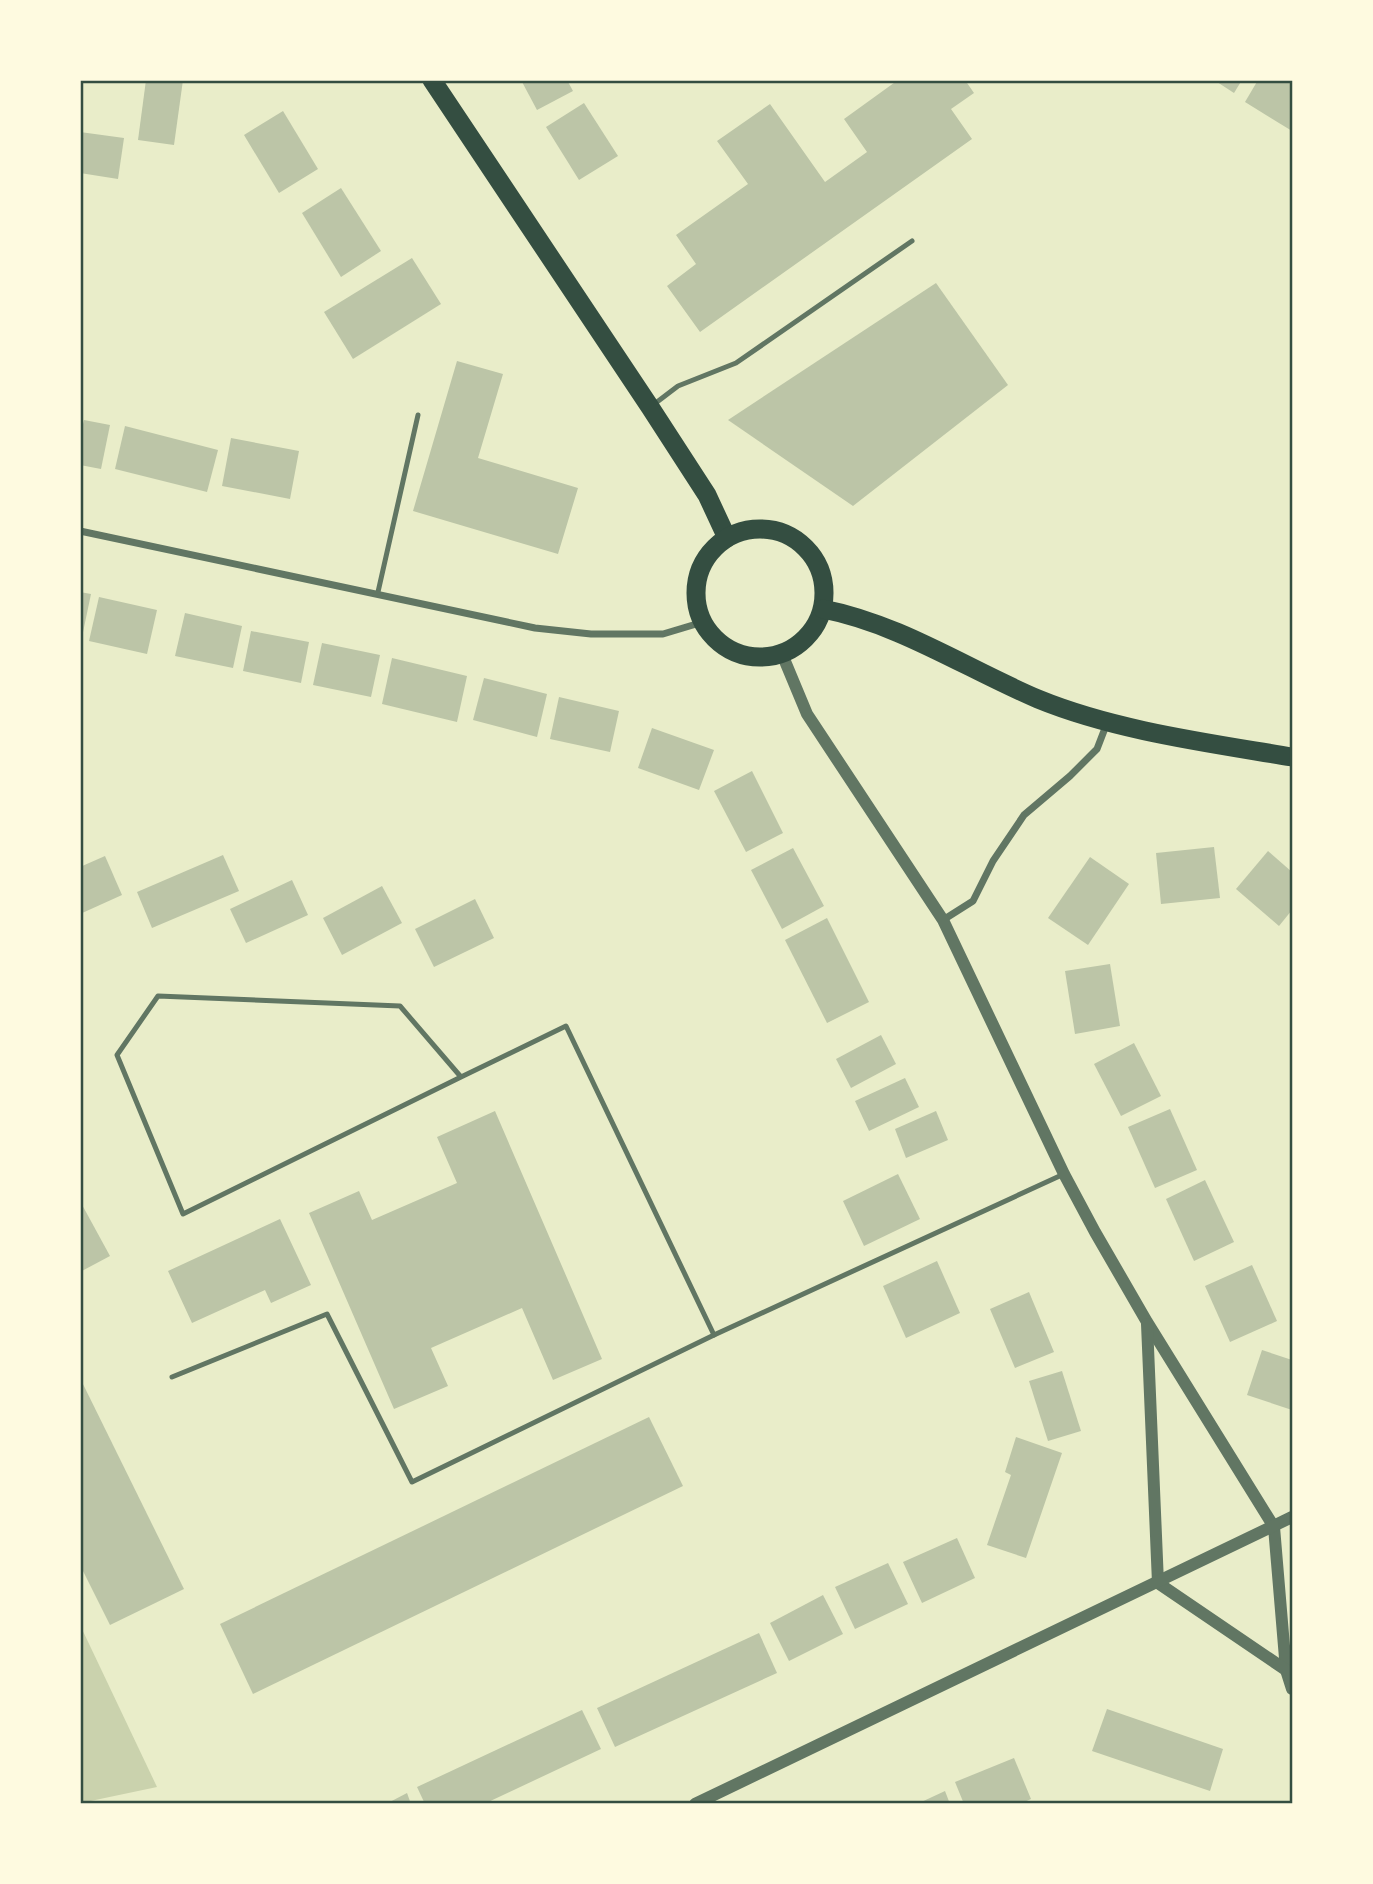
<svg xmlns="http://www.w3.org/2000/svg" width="1373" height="1884" font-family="'Source Serif 4',serif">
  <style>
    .green { fill: #cad2ad }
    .building { fill: #bcc5a7 }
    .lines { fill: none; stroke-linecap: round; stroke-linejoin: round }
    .service { stroke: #617663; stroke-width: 5 }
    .minor { stroke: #617663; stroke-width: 7 }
    .tertiary { stroke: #617663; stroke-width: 12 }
    .trunk { stroke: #344e41; stroke-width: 19 }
    .neatline { fill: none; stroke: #344e41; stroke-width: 2.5 }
  </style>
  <rect width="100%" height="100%" fill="#e9edc9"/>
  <path class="green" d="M81,1627L157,1787L81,1803Z"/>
  <g class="building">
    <path d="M146,80H183L174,145L138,140Z"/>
    <path d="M521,80H567L573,91L537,110Z"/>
    <path d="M898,80H965L974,93L951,109L972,139L700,332L667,286L696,264L676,235L748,184L717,141L770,104L825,182L867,152L844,119Z"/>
    <path d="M1214,80H1242L1234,93Z"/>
    <path d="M1258,80H1286L1292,85V131L1245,102Z"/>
    <path d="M584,103L618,156L579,180L546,127Z"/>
    <path d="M283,111L318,169L279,193L244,135Z"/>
    <path d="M80,132L124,138L118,179L80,173Z"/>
    <path d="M341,188L381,251L341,277L302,213Z"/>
    <path d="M412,258L441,304L353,359L324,312Z"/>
    <path d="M936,283L1008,385L853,506L728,420Z"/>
    <path d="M457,361L503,374L478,458L578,488L558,554L413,511Z"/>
    <path d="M84,420L110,425L101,469L80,465V436Z"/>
    <path d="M125,426L218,450L207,492L115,469Z"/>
    <path d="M231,438L299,451L290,499L222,486Z"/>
    <path d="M80,592L91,594L82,637H80Z"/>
    <path d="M99,597L157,610L147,654L89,641Z"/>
    <path d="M185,613L242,626L233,668L175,656Z"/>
    <path d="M251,631L309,642L301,683L243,671Z"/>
    <path d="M322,643L380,655L371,697L313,685Z"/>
    <path d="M392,658L467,676L457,722L382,704Z"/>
    <path d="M484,678L547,694L537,737L473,720Z"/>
    <path d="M559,697L619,711L610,752L550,739Z"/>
    <path d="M652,728L714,750L699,790L638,768Z"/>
    <path d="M752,771L783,833L746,852L714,791Z"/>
    <path d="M1214,847L1220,898L1161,904L1156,853Z"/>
    <path d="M793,848L824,906L782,929L751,870Z"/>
    <path d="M1268,851L1292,872V910L1279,926L1236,889Z"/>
    <path d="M223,855L239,891L152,928L137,892Z"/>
    <path d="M105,856L122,895L80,914V867Z"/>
    <path d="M1090,857L1129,884L1088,945L1048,918Z"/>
    <path d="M292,880L308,915L246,943L230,909Z"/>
    <path d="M382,886L402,923L342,955L323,918Z"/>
    <path d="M475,899L494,938L434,967L415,929Z"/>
    <path d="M827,918L869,1002L827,1023L785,940Z"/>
    <path d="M1110,964L1120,1026L1075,1034L1065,971Z"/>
    <path d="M881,1035L896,1064L851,1088L836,1059Z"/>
    <path d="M1134,1043L1161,1096L1121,1116L1094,1064Z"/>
    <path d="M905,1078L919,1107L869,1131L855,1101Z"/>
    <path d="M1170,1109L1197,1170L1155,1188L1128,1127Z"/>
    <path d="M495,1111L602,1359L553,1380L522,1308L431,1348L448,1386L394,1409L309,1213L359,1191L372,1220L457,1183L437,1137Z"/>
    <path d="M936,1111L948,1140L906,1158L895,1129Z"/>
    <path d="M898,1174L920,1219L864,1246L843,1201Z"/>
    <path d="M1205,1180L1234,1242L1194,1261L1166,1199Z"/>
    <path d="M80,1201L110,1256L80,1272Z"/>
    <path d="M280,1219L311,1285L271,1303L265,1290L192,1323L168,1271Z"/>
    <path d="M937,1261L960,1313L906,1338L883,1286Z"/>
    <path d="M1252,1265L1277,1321L1230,1342L1205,1286Z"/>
    <path d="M1029,1292L1054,1352L1015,1368L990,1309Z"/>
    <path d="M1262,1350L1292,1360V1410L1247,1395Z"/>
    <path d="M1062,1371L1081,1431L1048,1441L1029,1381Z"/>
    <path d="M80,1378L184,1589L110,1625L80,1565Z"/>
    <path d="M649,1417L683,1486L253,1694L220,1624Z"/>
    <path d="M1016,1437L1062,1453L1026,1558L987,1545L1011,1475L1005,1472Z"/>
    <path d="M957,1538L975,1578L922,1603L903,1562Z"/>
    <path d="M888,1563L908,1604L855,1629L835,1587Z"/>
    <path d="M823,1595L843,1634L789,1661L770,1623Z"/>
    <path d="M759,1633L777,1673L615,1747L597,1708Z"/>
    <path d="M1107,1709L1223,1749L1210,1791L1092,1751Z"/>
    <path d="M582,1710L601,1749L484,1804H425L417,1787Z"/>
    <path d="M1014,1758L1031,1799L1020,1804H964L955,1782Z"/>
    <path d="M945,1791L950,1804H917Z"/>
    <path d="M407,1793L411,1804H386Z"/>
  </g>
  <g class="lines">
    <g class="service">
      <path d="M653,405L678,386L736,363L912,241"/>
      <path d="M378,592L418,415"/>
      <path d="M461,1077L183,1214L117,1055L158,996L400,1006L461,1077L566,1026L714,1335"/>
      <path d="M172,1377L327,1314L412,1482L714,1335L1064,1174"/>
    </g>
    <g class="minor">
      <path d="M80,531L535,628L591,634H663L703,622"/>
      <path d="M943,920L973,901L993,861L1024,815L1070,776L1097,749L1107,723"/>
    </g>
    <g class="tertiary">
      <path d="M782,654L807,714L943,920L1064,1174L1095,1232L1147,1322L1274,1527L1286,1670L1292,1689"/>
      <path d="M1147,1324L1158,1583"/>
      <path d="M1158,1583L1286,1670"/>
      <path d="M695,1804L1292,1517"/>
    </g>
    <g class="trunk">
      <path d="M432,80L650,407L707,495L727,538"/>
      <circle cx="760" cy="593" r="64"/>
      <path d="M823,609C900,624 967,669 1038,699C1116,731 1210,743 1292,757"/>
    </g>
  </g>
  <rect width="1373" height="1884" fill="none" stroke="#fefae0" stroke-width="164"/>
  <rect x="82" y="82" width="1209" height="1720" class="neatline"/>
</svg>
